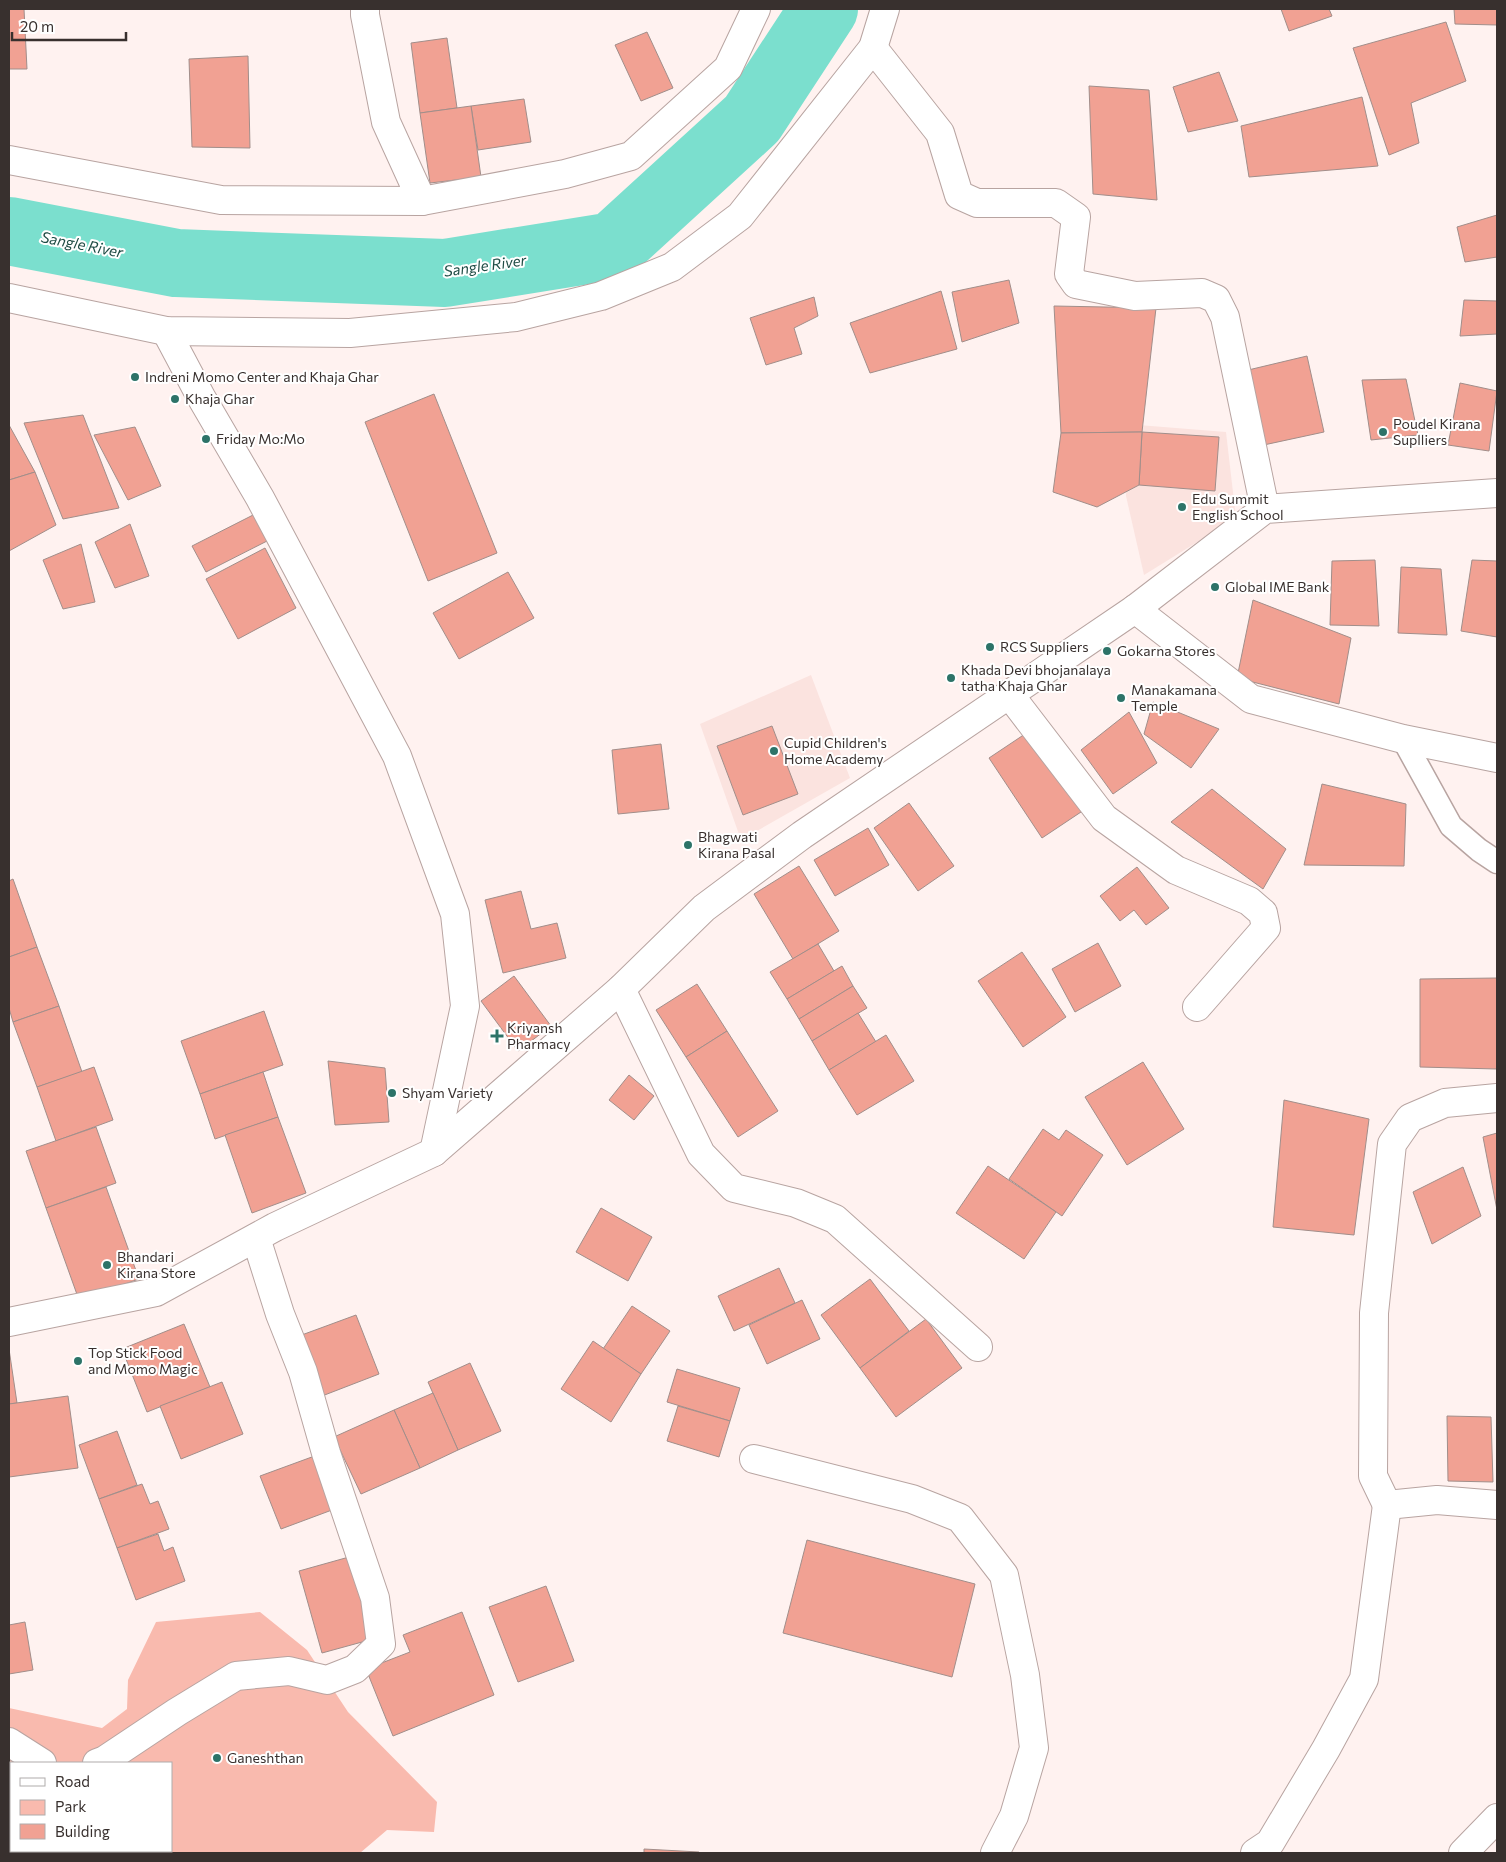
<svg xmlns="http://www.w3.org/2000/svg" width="1506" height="1862" font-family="Commissioner,sans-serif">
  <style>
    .built { fill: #fbe3df }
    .green { fill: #f9baae; fill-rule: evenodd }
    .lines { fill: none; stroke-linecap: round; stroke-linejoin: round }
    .river { stroke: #7bdfce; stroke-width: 68 }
    .building { fill: #f1a193; stroke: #a18e8a }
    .lane-casing { stroke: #b8a4a1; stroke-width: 25 }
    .street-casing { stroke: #b8a4a1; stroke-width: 30 }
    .lane { stroke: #fff; stroke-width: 22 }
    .street { stroke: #fff; stroke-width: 28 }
    .poi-dot { fill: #2d7368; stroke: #fff; stroke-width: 2 }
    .labels { text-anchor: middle; stroke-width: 4; stroke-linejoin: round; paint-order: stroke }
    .poi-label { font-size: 14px; fill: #38302e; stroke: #fff; text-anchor: start }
    .water-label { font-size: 15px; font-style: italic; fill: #1f4c45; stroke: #fff }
  </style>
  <rect width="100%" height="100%" fill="#fff2f0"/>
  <g class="built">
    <path d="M1126,424L1226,432L1236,518L1144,575L1126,496Z"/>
    <path d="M811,675L850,778L741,840L700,724Z"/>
  </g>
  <path class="green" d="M260,1612L307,1650L348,1712L437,1802L434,1832L387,1830L360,1853H9V1708L102,1728L127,1709L128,1680L156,1622ZM11,1763H171V1851H11Z"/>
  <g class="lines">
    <path class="river" d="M9,231L176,263L445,273L613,246L752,119L824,9"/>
  </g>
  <g class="building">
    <path d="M9,9H24L27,69H9Z"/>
    <path d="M1281,9H1329L1332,16L1289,31Z"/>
    <path d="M1454,9H1497V25L1455,24Z"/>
    <path d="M1446,22L1466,81L1411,103L1419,143L1389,155L1353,48Z"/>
    <path d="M647,32L673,88L641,101L615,45Z"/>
    <path d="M447,38L457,108L420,113L411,43Z"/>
    <path d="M248,56L250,148L192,147L189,59Z"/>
    <path d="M1219,72L1238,121L1188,132L1173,87Z"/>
    <path d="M1089,86L1149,90L1157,200L1093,194Z"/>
    <path d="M1362,97L1378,166L1249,177L1241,126Z"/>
    <path d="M524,99L531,142L478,150L471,106Z"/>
    <path d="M471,106L481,177L430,183L420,113Z"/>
    <path d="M1497,215V257L1465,262L1457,227Z"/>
    <path d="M1009,280L1019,323L962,342L952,292Z"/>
    <path d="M941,291L957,349L870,373L850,323Z"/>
    <path d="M814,297L818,316L794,328L802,354L766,365L750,318Z"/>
    <path d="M1464,300L1497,301V334L1460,336Z"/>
    <path d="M1054,306L1156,308L1142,432L1061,433Z"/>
    <path d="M1307,356L1324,432L1259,446L1244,371Z"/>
    <path d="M1406,379L1418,435L1371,440L1362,380Z"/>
    <path d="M1460,383L1497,391L1489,451L1448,445Z"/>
    <path d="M434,394L497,553L428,581L365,422Z"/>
    <path d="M83,415L119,508L63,519L24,423Z"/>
    <path d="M9,425L35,472L9,480Z"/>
    <path d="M135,427L161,486L128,500L94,435Z"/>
    <path d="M1142,432L1219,437L1215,491L1139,485Z"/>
    <path d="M1142,432L1139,485L1097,507L1053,492L1061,433Z"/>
    <path d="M35,472L56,525L9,551V480Z"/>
    <path d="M257,513L271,539L206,572L192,546Z"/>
    <path d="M130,524L149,576L115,588L95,542Z"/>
    <path d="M81,544L95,602L63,609L43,560Z"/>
    <path d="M265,548L296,608L238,639L206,579Z"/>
    <path d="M1375,560L1379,626L1330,625L1332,561Z"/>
    <path d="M1472,560L1497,561V637L1461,631Z"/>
    <path d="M1401,567L1441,569L1447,635L1398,633Z"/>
    <path d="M508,572L534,618L459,659L433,613Z"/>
    <path d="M1253,600L1351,638L1339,704L1237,678Z"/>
    <path d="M1153,702L1219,729L1191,768L1144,734Z"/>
    <path d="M1129,712L1157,763L1113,794L1081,750Z"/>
    <path d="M772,726L798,794L743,815L717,746Z"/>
    <path d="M1031,730L1084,810L1042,838L989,758Z"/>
    <path d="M661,744L669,809L618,814L612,750Z"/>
    <path d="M1322,784L1406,804L1404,866L1304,865Z"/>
    <path d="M1212,789L1286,849L1263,889L1171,822Z"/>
    <path d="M909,803L954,866L918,891L874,828Z"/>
    <path d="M868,828L889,865L835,896L814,860Z"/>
    <path d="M799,866L839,931L793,959L754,894Z"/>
    <path d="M1137,867L1169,908L1146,925L1134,910L1120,921L1100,896Z"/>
    <path d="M13,879L37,947L9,957V881Z"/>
    <path d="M521,891L531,929L557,923L566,958L503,973L485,900Z"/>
    <path d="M1098,943L1121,986L1075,1012L1052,969Z"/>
    <path d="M818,944L834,971L787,999L770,972Z"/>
    <path d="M37,947L59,1006L13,1022L9,1008V957Z"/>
    <path d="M1022,952L1066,1017L1023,1047L978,981Z"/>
    <path d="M842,966L853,986L799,1019L787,999Z"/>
    <path d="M514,976L551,1026L518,1051L481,1001Z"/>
    <path d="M1497,978V1069L1420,1067V979Z"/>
    <path d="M697,984L727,1031L686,1057L656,1010Z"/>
    <path d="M853,986L867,1008L812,1041L799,1019Z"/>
    <path d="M59,1006L82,1072L37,1087L13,1022Z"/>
    <path d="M264,1011L283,1065L200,1094L181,1041Z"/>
    <path d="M858,1013L876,1042L829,1070L812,1041Z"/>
    <path d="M727,1031L778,1111L738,1137L686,1057Z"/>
    <path d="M886,1035L914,1081L857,1115L829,1070Z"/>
    <path d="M328,1061L385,1068L389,1122L335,1125Z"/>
    <path d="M1143,1062L1184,1129L1127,1165L1085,1097Z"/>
    <path d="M94,1067L113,1120L56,1141L37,1087Z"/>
    <path d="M263,1072L278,1117L215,1139L200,1094Z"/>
    <path d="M629,1075L654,1096L634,1120L609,1100Z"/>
    <path d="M1284,1100L1369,1119L1354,1235L1273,1227Z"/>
    <path d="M278,1117L306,1193L252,1213L225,1135Z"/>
    <path d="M96,1127L116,1183L46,1208L26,1151Z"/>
    <path d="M1043,1129L1059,1140L1066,1130L1103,1155L1062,1216L1009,1179Z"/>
    <path d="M1497,1133V1210L1483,1137Z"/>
    <path d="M988,1166L1056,1212L1024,1259L956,1213Z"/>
    <path d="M1463,1167L1481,1216L1432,1244L1413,1192Z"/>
    <path d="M106,1187L139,1279L79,1300L46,1208Z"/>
    <path d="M601,1208L652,1237L628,1281L576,1252Z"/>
    <path d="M779,1268L795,1303L734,1331L718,1296Z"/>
    <path d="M870,1279L909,1331L860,1368L821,1315Z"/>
    <path d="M802,1300L820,1339L767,1364L749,1325Z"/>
    <path d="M632,1306L670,1331L641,1374L603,1349Z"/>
    <path d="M356,1315L379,1374L322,1396L299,1336Z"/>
    <path d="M926,1319L962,1368L896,1417L860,1368Z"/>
    <path d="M184,1324L210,1387L147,1412L122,1349Z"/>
    <path d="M593,1341L641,1374L611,1422L561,1389Z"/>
    <path d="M9,1349L17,1403L9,1404Z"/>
    <path d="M470,1363L501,1431L458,1450L428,1382Z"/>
    <path d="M677,1369L740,1388L730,1421L667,1402Z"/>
    <path d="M222,1382L243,1434L181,1459L160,1406Z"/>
    <path d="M433,1393L458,1450L420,1468L394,1410Z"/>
    <path d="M68,1396L78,1468L9,1477V1404Z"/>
    <path d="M678,1406L730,1421L719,1457L667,1441Z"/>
    <path d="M394,1410L420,1468L361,1494L334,1437Z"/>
    <path d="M1447,1416L1491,1417L1493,1482L1448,1481Z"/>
    <path d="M117,1431L137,1485L99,1499L79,1445Z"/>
    <path d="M320,1454L340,1507L281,1529L260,1476Z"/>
    <path d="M142,1484L150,1504L158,1501L169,1529L117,1548L99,1499Z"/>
    <path d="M158,1534L164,1551L173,1547L185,1581L136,1600L117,1548Z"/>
    <path d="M807,1540L975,1584L952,1677L783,1633Z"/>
    <path d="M349,1557L373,1639L322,1653L299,1571Z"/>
    <path d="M546,1586L574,1661L518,1682L489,1607Z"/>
    <path d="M462,1612L494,1695L393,1736L366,1669L410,1652L403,1635Z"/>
    <path d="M25,1622L33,1670L9,1674V1625Z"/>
    <path d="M644,1849L699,1852V1853H644Z"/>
  </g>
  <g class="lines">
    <g class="lane-casing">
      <path id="lane" d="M1403,739L1451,826L1479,850L1497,862"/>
    </g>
    <g class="street-casing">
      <g id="street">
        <path d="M873,48L940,133L959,195L977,203H1056L1076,217L1069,274L1076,284L1135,296L1202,293L1216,299L1225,317L1265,509"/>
        <path d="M9,160L221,200L422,201L386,122L365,15V9"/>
        <path d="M422,201L565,174L631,156L728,68L756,9"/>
        <path d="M9,298L166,331L350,333L516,317L601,296L672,267L740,216L873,48L885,9"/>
        <path d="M166,331L201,397L260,498L397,756L455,914L465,1006L434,1152"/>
        <path d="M1135,609L1251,699L1403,739L1497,758"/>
        <path d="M1009,694L1104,818L1176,870L1249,901L1263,913L1266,928L1197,1007"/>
        <path d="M621,989L701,1154L734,1188L796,1203L835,1219L978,1347"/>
        <path d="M1497,1098L1445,1103L1410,1118L1392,1144L1374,1313L1373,1476L1387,1505L1437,1500L1497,1505"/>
        <path d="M9,1322L156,1292L275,1227L434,1152L621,989L704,908L802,835L1135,609L1265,509L1497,493"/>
        <path d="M754,1459L912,1499L960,1518L1004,1575L1025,1675L1034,1748L1014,1816L995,1853"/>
        <path d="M9,1742L42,1763"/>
        <path d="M97,1763L105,1760L177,1712L236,1676L289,1671L327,1680L355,1669L381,1644L375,1598L326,1453L303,1372L280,1314L256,1238"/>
        <path d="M1255,1853L1270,1843L1326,1749L1364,1679L1387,1505"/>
        <path d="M1463,1853L1497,1818"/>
      </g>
    </g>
    <use href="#lane" class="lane"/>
    <use href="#street" class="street"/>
  </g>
  <g class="poi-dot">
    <circle cx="135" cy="377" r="5"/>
    <circle cx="175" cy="399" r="5"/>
    <circle cx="1383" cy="432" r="5"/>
    <circle cx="206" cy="439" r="5"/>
    <circle cx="1182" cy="507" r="5"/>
    <circle cx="1215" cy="587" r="5"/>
    <circle cx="990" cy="647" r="5"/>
    <circle cx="1107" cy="651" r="5"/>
    <circle cx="951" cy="678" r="5"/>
    <circle cx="1121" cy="698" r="5"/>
    <circle cx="774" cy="751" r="5"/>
    <circle cx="688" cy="845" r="5"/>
    <path d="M494.5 1028.5h5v5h5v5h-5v5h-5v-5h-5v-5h5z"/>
    <circle cx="392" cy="1093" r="5"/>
    <circle cx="107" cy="1265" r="5"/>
    <circle cx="78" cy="1361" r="5"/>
    <circle cx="217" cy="1758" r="5"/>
  </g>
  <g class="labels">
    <g class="poi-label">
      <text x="145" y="382">Indreni Momo Center and Khaja Ghar</text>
      <text x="185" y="404">Khaja Ghar</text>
      <text x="1393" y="429">Poudel Kirana<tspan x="1393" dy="16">Suplliers</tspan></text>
      <text x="216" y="444">Friday Mo:Mo</text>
      <text x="1192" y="504">Edu Summit<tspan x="1192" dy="16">English School</tspan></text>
      <text x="1225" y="592">Global IME Bank</text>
      <text x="1000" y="652">RCS Suppliers</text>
      <text x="1117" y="656">Gokarna Stores</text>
      <text x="961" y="675">Khada Devi bhojanalaya<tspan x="961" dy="16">tatha Khaja Ghar</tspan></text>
      <text x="1131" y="695">Manakamana<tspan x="1131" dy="16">Temple</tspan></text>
      <text x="784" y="748">Cupid Children's<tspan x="784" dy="16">Home Academy</tspan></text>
      <text x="698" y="842">Bhagwati<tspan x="698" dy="16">Kirana Pasal</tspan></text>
      <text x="507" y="1033">Kriyansh<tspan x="507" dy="16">Pharmacy</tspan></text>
      <text x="402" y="1098">Shyam Variety</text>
      <text x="117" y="1262">Bhandari<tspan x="117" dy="16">Kirana Store</tspan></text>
      <text x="88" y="1358">Top Stick Food<tspan x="88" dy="16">and Momo Magic</tspan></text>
      <text x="227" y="1763">Ganeshthan</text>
    </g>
    <g class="water-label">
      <text transform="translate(82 245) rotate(11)" y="5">Sangle River</text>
      <text transform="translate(485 266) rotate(-8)" y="5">Sangle River</text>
    </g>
  </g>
  <rect width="1506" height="1862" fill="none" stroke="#38302e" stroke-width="20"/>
  <rect x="10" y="1762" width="162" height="90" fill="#ffffff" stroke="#afacab"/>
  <rect x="20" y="1778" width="25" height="8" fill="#ffffff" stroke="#afacab"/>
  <text x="55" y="1787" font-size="15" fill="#38302e">Road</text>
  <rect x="20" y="1800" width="25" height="15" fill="#f9baae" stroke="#afacab"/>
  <text x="55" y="1812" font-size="15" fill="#38302e">Park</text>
  <rect x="20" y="1824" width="25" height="15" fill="#f1a193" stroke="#afacab"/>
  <text x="55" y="1837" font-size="15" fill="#38302e">Building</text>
  <path d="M12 32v8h114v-8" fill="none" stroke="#38302e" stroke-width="2.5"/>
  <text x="20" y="32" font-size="15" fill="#38302e" stroke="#ffffff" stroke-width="4" paint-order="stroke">20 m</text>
</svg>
